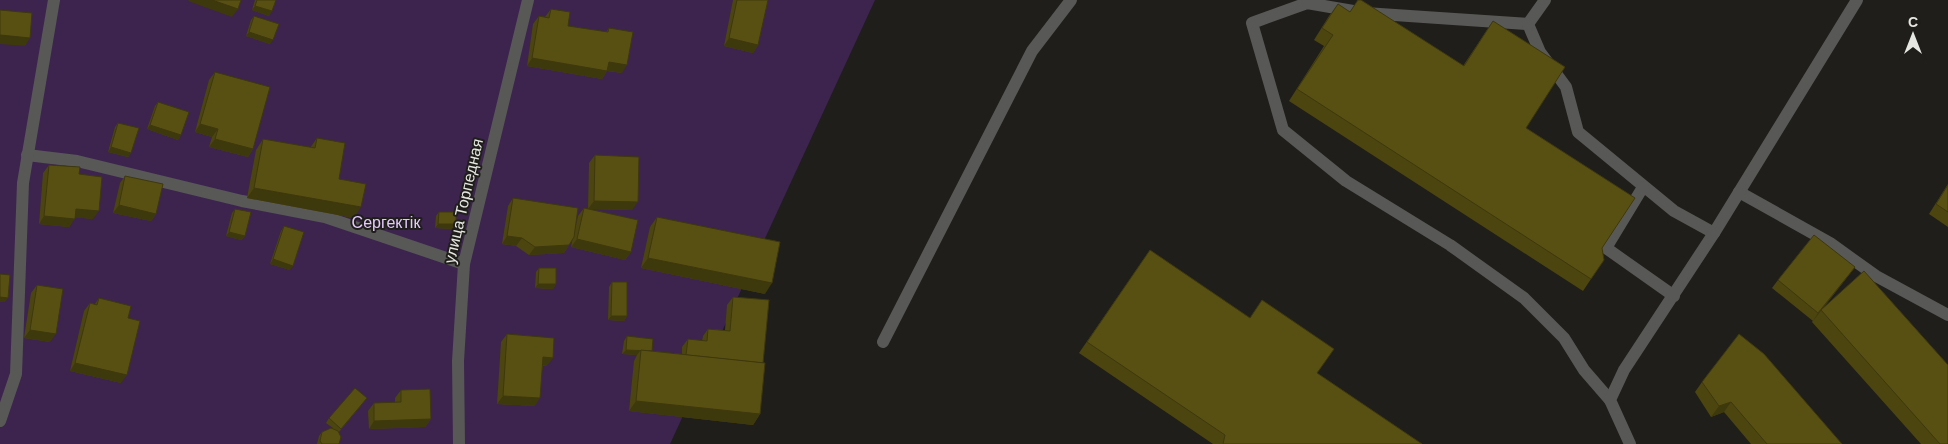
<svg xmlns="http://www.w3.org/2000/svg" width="1948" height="444" font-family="Arial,sans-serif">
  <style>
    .green { fill: #3c244e }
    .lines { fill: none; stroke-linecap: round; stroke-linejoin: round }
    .minor { stroke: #585856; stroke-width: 12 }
    .wall { fill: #4c450f }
    .shaded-wall { fill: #3e380d }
    .building { fill: #585012; stroke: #3e380d }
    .labels { text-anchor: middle; stroke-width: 4; stroke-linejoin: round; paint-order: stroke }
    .street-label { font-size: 16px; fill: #e6e6e3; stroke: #1f1e1b }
    .park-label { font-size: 16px; fill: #e5c9fe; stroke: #1f1e1b }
  </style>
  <rect width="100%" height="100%" fill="#1f1e1b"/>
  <path class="green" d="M0,0H875L670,444H0Z"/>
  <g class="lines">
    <g class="minor">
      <path d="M1528,24L1365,13L1307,3L1252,23L1283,130L1346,181L1450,245L1524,298L1564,338L1584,370L1610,400"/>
      <path d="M1528,24L1540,52L1566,87L1578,132L1674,211L1714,233"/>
      <path d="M1528,24L1545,0"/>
      <path d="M27,155L77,161L242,201L325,217L464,264"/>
      <path d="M1643,187L1606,248L1674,296"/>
      <path d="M1739,192L1830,243L1876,276L1948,315"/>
      <path d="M883,342L1032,51L1071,0"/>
      <path d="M0,421L16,374L23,183L54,0"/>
      <path d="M459,444L458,361L464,264L528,0"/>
      <path d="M1630,444L1610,400L1624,370L1714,233L1857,0"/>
    </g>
  </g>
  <g class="wall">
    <path d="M255,0H276L269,16L252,10Z"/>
    <path d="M733,0H768L758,45L753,53L724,46Z"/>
    <path d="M1358,0L1463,66L1493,21L1526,128L1602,248L1591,279L1583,291L1289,101L1324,46L1314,40L1329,16L1338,4L1350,12Z"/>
    <path d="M551,9L568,26L606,32L609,28L622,73L607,71L602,79L527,66L533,24L539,16L545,17Z"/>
    <path d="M254,16L270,44L246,36L251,20Z"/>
    <path d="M215,72L253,149L248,157L209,147L212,137L195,132L209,80Z"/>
    <path d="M158,102L181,135L178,140L147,129L155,106Z"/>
    <path d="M118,123L131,153L128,157L108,152L115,127Z"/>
    <path d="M317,138L339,179L354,218L247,198L256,150L263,139L310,148Z"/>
    <path d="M595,155L632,210L588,209L589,163Z"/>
    <path d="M49,165L79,174L93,219L75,217L69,227L39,224L43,173Z"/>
    <path d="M125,176L156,214L151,221L113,213L120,183Z"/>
    <path d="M1948,184V227L1929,214Z"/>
    <path d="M513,198L574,234L578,216L584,208L631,252L625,260L571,247L573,237L569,245L564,253L529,255L516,246L502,244L508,206Z"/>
    <path d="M235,209L245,236L241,240L226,236L232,213Z"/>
    <path d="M439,212L456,224L453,229L435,228L436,216Z"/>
    <path d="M657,217L765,294L641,268L650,227Z"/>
    <path d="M284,226L290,270L270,264L281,231Z"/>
    <path d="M1150,250L1317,373L1422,444H1213L1079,353Z"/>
    <path d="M1855,267L1823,308L1948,444H1921L1812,322L1815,317L1813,321L1772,288L1778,280Z"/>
    <path d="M539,268L556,284L553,289L535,288L536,272Z"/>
    <path d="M612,282L627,316L624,321L608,320L609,287Z"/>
    <path d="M37,285L50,342L24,338L31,293Z"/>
    <path d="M733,297L763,363L760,414L753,425L629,411L634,361L637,355L622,354L624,341L627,336L652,351L682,354V347L688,339L702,341L703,336L708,329L725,330L727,305Z"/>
    <path d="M99,298L128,318L121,383L70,371L84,311L90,303L95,304Z"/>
    <path d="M507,334L547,366H543L535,406L497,404L501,342Z"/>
    <path d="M1702,382L1842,444H1751L1724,412L1711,417L1695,392Z"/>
    <path d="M401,390L431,419L425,427L369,429L368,411L374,403H395V398Z"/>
    <path d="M364,402L339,432V444H317L319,436L322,432L333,428L326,423L329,418Z"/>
  </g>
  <g class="shaded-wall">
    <path d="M189,0H212L238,9L232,17L188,1Z"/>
    <path d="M255,6L272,11L269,16L252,10Z"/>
    <path d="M249,32L273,40L270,44L246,36Z"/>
    <path d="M0,35L30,38L25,46L0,44Z"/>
    <path d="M729,38L758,45L753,53L724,46Z"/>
    <path d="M532,58L607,71L602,79L527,66Z"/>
    <path d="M609,62L627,65L622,73L603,70Z"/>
    <path d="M200,124L218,129L212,137L195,132Z"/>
    <path d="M150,125L181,135L178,140L147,129Z"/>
    <path d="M215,139L253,149L248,157L209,147Z"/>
    <path d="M111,147L131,153L128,157L108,152Z"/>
    <path d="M254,188L361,207L354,218L247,198Z"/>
    <path d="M594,201L638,202L632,210L588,209Z"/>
    <path d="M119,205L156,214L151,221L113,213Z"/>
    <path d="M76,209L99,211L93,219L70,217Z"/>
    <path d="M44,216L75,219L69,227L39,224Z"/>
    <path d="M438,224H456L453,229L435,228Z"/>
    <path d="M229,232L245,236L241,240L226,236Z"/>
    <path d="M507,236L522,238L516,246L502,244Z"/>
    <path d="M577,239L631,252L625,260L571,247Z"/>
    <path d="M569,245L564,253L529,255L535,247Z"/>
    <path d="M648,258L772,283L765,294L641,268Z"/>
    <path d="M273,259L293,266L290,270L270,264Z"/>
    <path d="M1855,267L1849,275L1813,321L1818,313Z"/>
    <path d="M538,284H556L553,289L535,288Z"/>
    <path d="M0,297L8,298L5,302H0Z"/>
    <path d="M611,316H627L624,321L608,320Z"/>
    <path d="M30,330L56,334L50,342L24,338Z"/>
    <path d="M626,350L640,351L637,355L622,354Z"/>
    <path d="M543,357L553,358L547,366L538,365Z"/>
    <path d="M75,363L127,375L121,383L70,371Z"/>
    <path d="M503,396L540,398L535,406L497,404Z"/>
    <path d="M636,401L760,414L753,425L629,411Z"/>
    <path d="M1731,402L1724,412L1711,417L1719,406Z"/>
    <path d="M431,419L425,427L369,429L374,421Z"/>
  </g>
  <g class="building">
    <path d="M212,0H241L238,9Z"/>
    <path d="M257,0H276L272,11L255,6Z"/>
    <path d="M737,0H768L758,45L729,38Z"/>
    <path d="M1358,0H1361L1464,66L1493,21L1565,67L1526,128L1635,198L1602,248L1604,260L1591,279L1297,89L1333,35L1322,28L1338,4L1350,12Z"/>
    <path d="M551,9L570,12L568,26L608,32L609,28L633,32L627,65L609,62L607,71L532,58L539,16L549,18Z"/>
    <path d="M0,10L32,13L30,38L0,35Z"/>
    <path d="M254,16L279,24L273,40L249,32Z"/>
    <path d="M215,72L270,87L253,149L215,139L218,129L200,124Z"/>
    <path d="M158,102L189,112L181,135L150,125Z"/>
    <path d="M118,123L139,128L131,153L111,147Z"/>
    <path d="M317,138L345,143L339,179L366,184L361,207L254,188L263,139L315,148Z"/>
    <path d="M595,155L639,157L638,202L594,201Z"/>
    <path d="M49,165L80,167L79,174L102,177L99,211L76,209L75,219L44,216Z"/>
    <path d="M125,176L163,184L156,214L119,205Z"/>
    <path d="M1948,185V212L1936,204Z"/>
    <path d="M513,198L578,208L574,237L569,245L535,247L522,238L507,236Z"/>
    <path d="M584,208L638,220L631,252L577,239Z"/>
    <path d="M235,209L251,212L245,236L229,232Z"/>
    <path d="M439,212H456V224H438Z"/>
    <path d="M657,217L780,242L772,283L648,258Z"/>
    <path d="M284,226L304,232L293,266L273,259Z"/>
    <path d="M1814,235L1855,267L1818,313L1778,280Z"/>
    <path d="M1150,250L1250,318L1262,300L1334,349L1317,373L1422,444H1223L1225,435L1087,342Z"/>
    <path d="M539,268H556V284H538Z"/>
    <path d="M1864,271L1948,365V444H1940L1821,310Z"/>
    <path d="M0,274L10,275L8,298L0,297Z"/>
    <path d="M612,282H627V316H611Z"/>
    <path d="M37,285L63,289L56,334L30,330Z"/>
    <path d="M733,297L769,300L763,363L686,355L688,339L707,341L708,329L730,331Z"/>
    <path d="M99,298L131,306L128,318L140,321L127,375L75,363L90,303L97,305Z"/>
    <path d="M507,334L554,338L553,358L543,357L540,398L503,396Z"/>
    <path d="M1739,334L1764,354L1842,444H1767L1731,402L1719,406L1702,382Z"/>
    <path d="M627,336L653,339L652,351L626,350Z"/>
    <path d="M641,350L765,363L760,414L636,401Z"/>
    <path d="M355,388L367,398L341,429L329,418Z"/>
    <path d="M430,389L431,419L374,421V403L401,402V390Z"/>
    <path d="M331,428L338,431L341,437L339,444H322L320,441L322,432Z"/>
  </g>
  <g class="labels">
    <g class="street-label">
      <text transform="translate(463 201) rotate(-77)" y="6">улица Торпедная</text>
    </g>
    <g class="park-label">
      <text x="386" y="228">Сергектік</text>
    </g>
  </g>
  <g transform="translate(1913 35)" stroke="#1f1e1b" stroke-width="4" paint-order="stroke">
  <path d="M0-4L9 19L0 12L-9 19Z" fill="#e6e6e3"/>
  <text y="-8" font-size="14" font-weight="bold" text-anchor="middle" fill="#e6e6e3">С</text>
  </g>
</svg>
